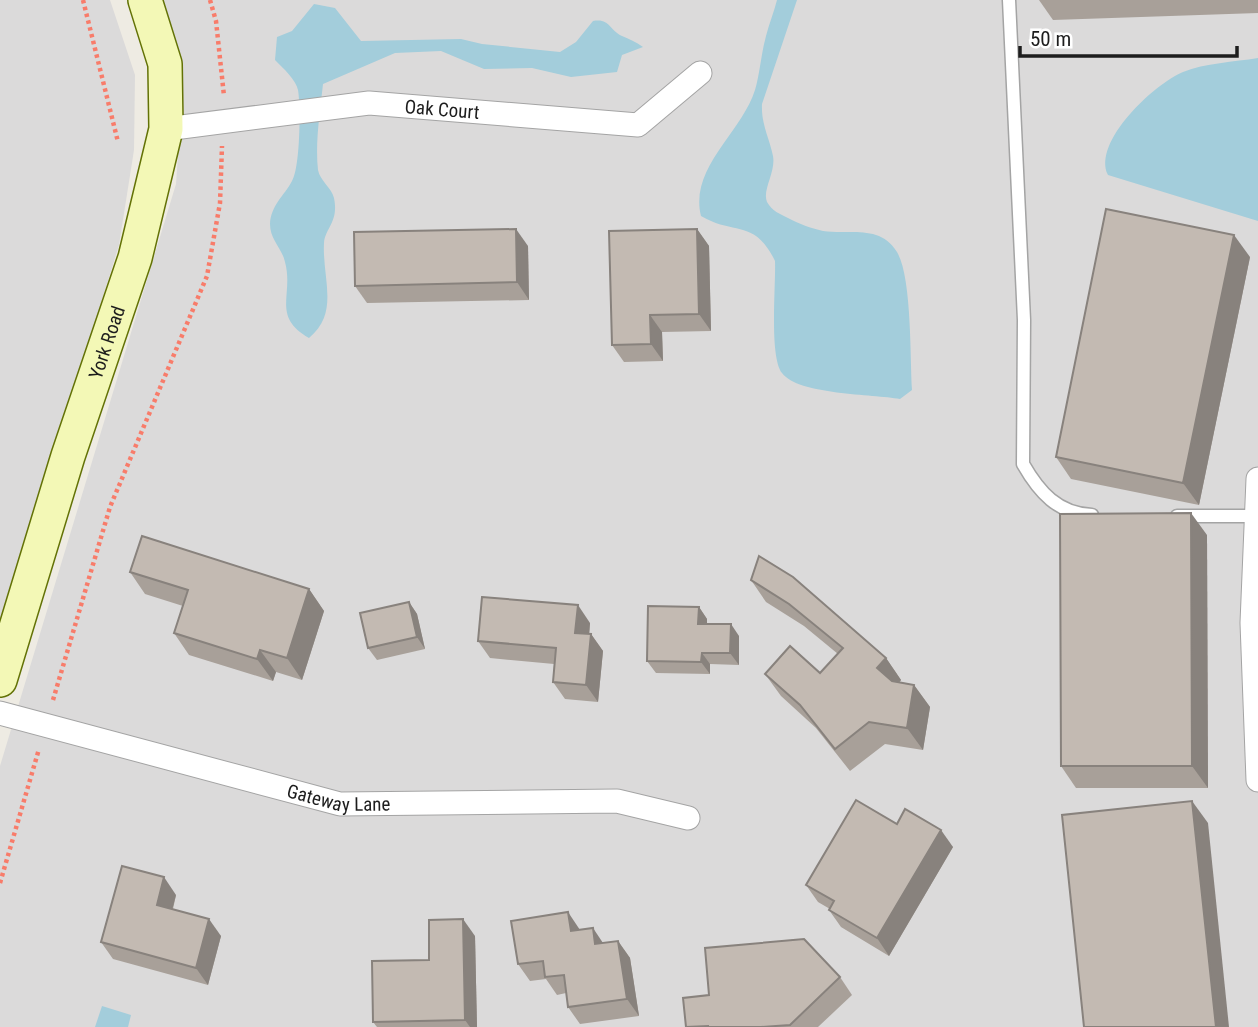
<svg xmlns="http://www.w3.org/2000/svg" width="1258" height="1027" font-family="'Roboto Condensed',sans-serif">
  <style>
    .residential { fill: #dbdada }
    .water { fill: #a3cddb }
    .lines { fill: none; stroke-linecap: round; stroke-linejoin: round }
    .service-casing { stroke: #a4a4a4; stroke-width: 15 }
    .minor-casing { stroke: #a4a4a4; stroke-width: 25 }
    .secondary-casing { stroke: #637206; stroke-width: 36 }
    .path { stroke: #f87c6a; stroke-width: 4.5; stroke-dasharray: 3.5 3.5; stroke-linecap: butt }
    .service { stroke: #fff; stroke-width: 12 }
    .minor { stroke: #fff; stroke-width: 23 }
    .secondary { stroke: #f3f8b6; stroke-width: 33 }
    .wall { fill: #a8a099 }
    .shaded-wall { fill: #88827d }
    .building { fill: #c3bab2; stroke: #88827d; stroke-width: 2 }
    .labels { text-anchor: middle; stroke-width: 5; stroke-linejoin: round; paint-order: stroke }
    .street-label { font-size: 19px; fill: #1d1d1d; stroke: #fff }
  </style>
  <rect width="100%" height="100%" fill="#eeebe3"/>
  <g class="residential">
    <path d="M0,0H110L135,75L134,150L119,245L0,630Z"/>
    <path d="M157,0H1258V1027H0V766L176,184L181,111Z"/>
  </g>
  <g class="water">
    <path d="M777,0H797L762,104C761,124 769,137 773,156C776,172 762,190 767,202C772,211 780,214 788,218C800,224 810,228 823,231C849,235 880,224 897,252C912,277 910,358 912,390L900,399C873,394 798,395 782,373C769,356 776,285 775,261C754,218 735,236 701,216C689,168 742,132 755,90C760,73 761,54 766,36C769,24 774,12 777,0Z"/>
    <path d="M314,4L335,8L361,41L461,39L482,44L560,52L576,42L593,21C610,18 609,30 622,36C629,39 636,42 643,47L622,55L617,72L571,77L532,68L484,69L441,51L395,53L323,84C320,112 315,143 318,170C320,181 332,188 334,198C339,222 325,228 324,243C322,278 340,313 309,338C271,316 294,295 285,262C282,248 270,240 270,224C271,205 284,196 292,181C300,168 301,107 298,90C296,80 283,68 275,60L277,37L292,31Z"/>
    <path d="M1258,58V221L1108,175C1092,142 1154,84 1183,72C1205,63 1234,62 1258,58Z"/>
    <path d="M102,1006L131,1015L128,1027H95Z"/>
  </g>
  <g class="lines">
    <g class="service-casing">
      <g id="service">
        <path d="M1009,0L1024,320L1023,464C1039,492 1058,514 1092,515"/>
        <path d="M1177,516H1256"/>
      </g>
    </g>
    <g class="minor-casing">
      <g id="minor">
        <path id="s1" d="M166,129L369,103L638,125L700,73"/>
        <path d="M1258,479L1252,623L1258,780"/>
        <path id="s2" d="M0,713L340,804L617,801L688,818"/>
      </g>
    </g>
    <g class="secondary-casing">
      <g id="secondary">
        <path id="s3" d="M0,680L68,456L135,258L166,129L165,64L145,0"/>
      </g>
    </g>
    <g class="path">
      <path d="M83,0L118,142"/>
      <path d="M210,0L216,21L224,96"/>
      <path d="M53,700L110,507L207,276L220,203L222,146"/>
      <path d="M0,883L39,749"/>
    </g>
    <use href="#service" class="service"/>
    <use href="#minor" class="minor"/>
    <use href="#secondary" class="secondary"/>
  </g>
  <g class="wall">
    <path d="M1039,0H1258V13L1053,20Z"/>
    <path d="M697,229L709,246L711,331L662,332L663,361L624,362L612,345Z"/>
    <path d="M528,246L529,300L367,303L355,286Z"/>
    <path d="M1250,257L1199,505L1071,479L1056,457Z"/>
    <path d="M1207,535L1208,788H1076L1061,766Z"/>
    <path d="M130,572L309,589L324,611L302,680L276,672L273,681L189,655L174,633L183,606L145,594Z"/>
    <path d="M751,580L886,658L901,680L899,683L914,685L930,707L923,750L885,744L850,771L816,728L781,696L765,674L820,673L838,654L804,626L766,602Z"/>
    <path d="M409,602L417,614L425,649L377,660L368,648Z"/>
    <path d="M699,607L707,619V624L739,636V665L710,664V674L656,673L647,661Z"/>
    <path d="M590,623L589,634H591L603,651L598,702L565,699L553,682L554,664L490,658L478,641Z"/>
    <path d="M897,824L953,847L889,956L841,927L829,910L830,909L818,902L806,885Z"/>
    <path d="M176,895L173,909L221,936L208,985L113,959L101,942Z"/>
    <path d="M580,930L603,943L618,941L630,958L639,1016L580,1024L568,1007L566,993L557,995L546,979L530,981L518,964Z"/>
    <path d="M475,936L477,1027H377L373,1022L429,960Z"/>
    <path d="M840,977L852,995L818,1027H686Z"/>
  </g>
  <g class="shaded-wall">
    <path d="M516,229L528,246L529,300L517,282Z"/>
    <path d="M697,229L709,246L711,331L699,314Z"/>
    <path d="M1234,235L1250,257L1199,505L1183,483Z"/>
    <path d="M650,315L662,332L663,361L651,344Z"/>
    <path d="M1191,513L1207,535L1208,788L1192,766Z"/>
    <path d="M309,589L324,611L302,680L287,658Z"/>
    <path d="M409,602L417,614L425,649L417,637Z"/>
    <path d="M578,605L590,623L588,650L575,633Z"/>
    <path d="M699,607L707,619V636L698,624Z"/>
    <path d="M731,624L739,636V665L730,653Z"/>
    <path d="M591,634L603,651L598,702L586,685Z"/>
    <path d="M260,650L276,672L273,681L257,659Z"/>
    <path d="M702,653L710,664V674L701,662Z"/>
    <path d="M886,658L901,680L892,690L877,668Z"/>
    <path d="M914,685L930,707L923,750L907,728Z"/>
    <path d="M1192,801L1208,823L1229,1027H1216Z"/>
    <path d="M941,830L953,847L889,956L877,938Z"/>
    <path d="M164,877L176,895L169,922L157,905Z"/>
    <path d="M568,912L580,930L571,931Z"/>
    <path d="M209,919L221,936L208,985L196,968Z"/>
    <path d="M463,919L475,936L477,1027H470L465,1020Z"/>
    <path d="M593,928L605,946L595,944Z"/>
    <path d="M618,941L630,958L639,1016L627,999Z"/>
  </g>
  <g class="building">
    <path d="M1106,209L1234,235L1183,483L1056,457Z"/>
    <path d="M516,229L517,282L355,286L354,232Z"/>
    <path d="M697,229L699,314L650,315L651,344L612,345L609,231Z"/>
    <path d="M1191,513L1192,766H1061L1060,514Z"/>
    <path d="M142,536L309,589L287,658L260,650L257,659L174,633L188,590L130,572Z"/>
    <path d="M759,556L793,577L886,658L877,668L892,681L914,685L907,728L869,722L835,749L800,705L765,674L790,646L820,673L843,648L789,604L751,580Z"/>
    <path d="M482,597L578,605L575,633L591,634L586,685L553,682L556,648L478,641Z"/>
    <path d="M409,602L417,637L368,648L360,613Z"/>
    <path d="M648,606L699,607L698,624H731L730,653H702L701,662L647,661Z"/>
    <path d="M856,800L897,824L905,809L941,830L877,938L829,910L834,901L806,885Z"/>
    <path d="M1192,801L1216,1027H1084L1062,815Z"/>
    <path d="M122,866L164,877L157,905L209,919L196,968L101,942Z"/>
    <path d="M568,912L571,931L593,928L595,944L618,941L627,999L568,1007L564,975L545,977L543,961L518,964L511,921Z"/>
    <path d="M463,919L465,1020L373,1022L372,961L429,960V920Z"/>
    <path d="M804,939L840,977L790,1025L761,1027H708V1026L686,1027L683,998L709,995L705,948Z"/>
  </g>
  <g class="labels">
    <g class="street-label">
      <text dy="7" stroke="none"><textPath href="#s1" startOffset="278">Oak Court</textPath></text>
      <text dy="7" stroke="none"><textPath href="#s3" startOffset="354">York Road</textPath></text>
      <text dy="7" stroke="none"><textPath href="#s2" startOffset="350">Gateway Lane</textPath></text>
    </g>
  </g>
  <path d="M1020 46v10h217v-10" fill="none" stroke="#1d1d1d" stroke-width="3.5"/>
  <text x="1030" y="46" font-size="21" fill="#1d1d1d" stroke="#ffffff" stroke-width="5" paint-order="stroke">50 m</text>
</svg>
